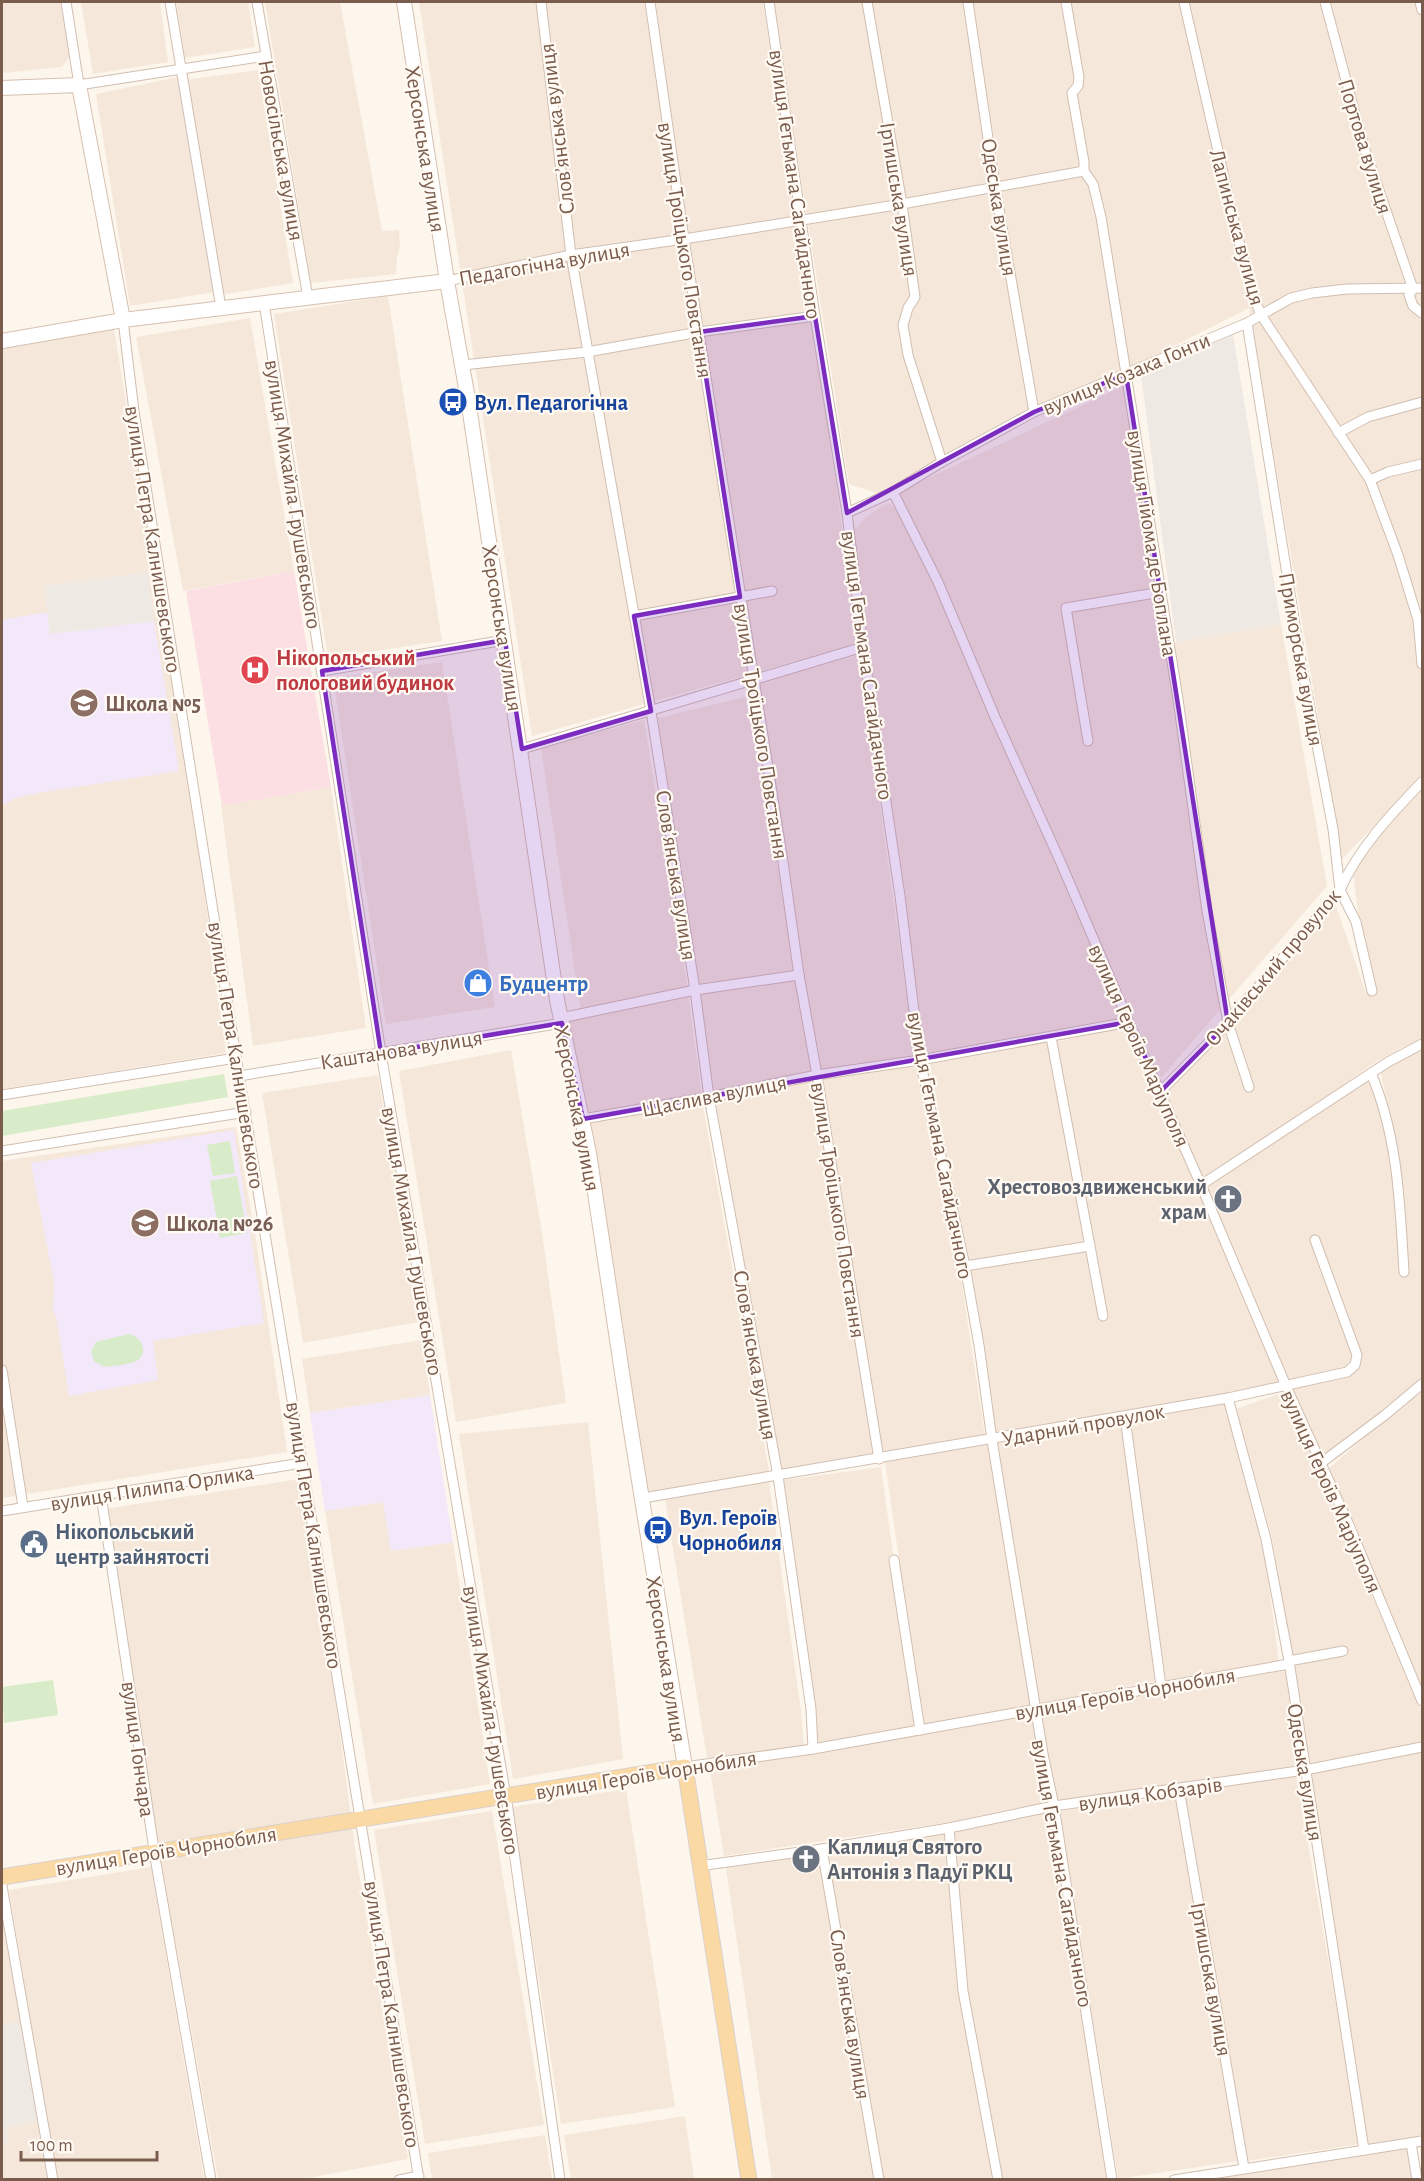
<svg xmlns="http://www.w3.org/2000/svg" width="1424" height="2181" font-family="'Alegreya Sans',sans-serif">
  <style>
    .residential { fill: #f5e8da }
    .industrial { fill: #efe9e4 }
    .education { fill: #f3e8fa }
    .medical { fill: #fbdfe3 }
    .green { fill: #d8ecc9 }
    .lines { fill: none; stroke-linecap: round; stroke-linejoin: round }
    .street-casing { stroke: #d1beb0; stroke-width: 11 }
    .secondary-casing { stroke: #d6c0b0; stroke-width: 16 }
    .primary-casing { stroke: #dad1cd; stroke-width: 17 }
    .street { stroke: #fff; stroke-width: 9 }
    .secondary { stroke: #fff; stroke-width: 14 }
    .primary { stroke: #fbd9a5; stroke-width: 15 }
    .marked { fill: #7b2cbf; fill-opacity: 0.2; stroke: #7b2cbf; stroke-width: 4.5; stroke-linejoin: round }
    .labels { text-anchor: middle; stroke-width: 4.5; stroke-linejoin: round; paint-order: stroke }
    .street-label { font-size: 22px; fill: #7a5c4d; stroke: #fffaf3 }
    .transit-label { font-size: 22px; font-weight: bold; fill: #164399; stroke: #fffaf3; text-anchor: start }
    .health-label { font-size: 22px; font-weight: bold; fill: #be3a42; stroke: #fffaf3; text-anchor: start }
    .education-label { font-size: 22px; font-weight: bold; fill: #785e54; stroke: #fffaf3; text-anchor: start }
    .shop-label { font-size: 22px; font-weight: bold; fill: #366cbe; stroke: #fffaf3; text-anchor: start }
    .worship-label { font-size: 22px; font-weight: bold; fill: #5b616d; stroke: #fffaf3; text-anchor: end }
    .service-label { font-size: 22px; font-weight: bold; fill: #4e5e75; stroke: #fffaf3; text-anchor: start }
  </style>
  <rect width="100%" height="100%" fill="#fdf6ec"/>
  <g class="residential">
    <path d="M2,2H62L71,55L62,67L2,73Z"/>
    <path d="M81,2H160L168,62L93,74Z"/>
    <path d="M176,2H248L255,47L185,58Z"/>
    <path d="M265,2H340L382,231L399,230L400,247L397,257L396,274L311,283Z"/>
    <path d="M419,2H763L838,496L856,644L532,736Z"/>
    <path d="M773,2H1422V777L1342,859L1249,308L880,494L849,484Z"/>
    <path d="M258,70L293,283L220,295L185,80Z"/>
    <path d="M178,77L214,292L130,306L96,94Z"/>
    <path d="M388,296L442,641L328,658L274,314Z"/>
    <path d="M250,318L294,571L183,591L136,337Z"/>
    <path d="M113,323L194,815L226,1053L2,1089V341Z"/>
    <path d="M1123,386L1163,649L1176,642L1281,624L1327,886L1161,1078L899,492Z"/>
    <path d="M890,504L900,513L930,571L1122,1018L1115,1023L926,1057L853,531L867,516L885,505Z"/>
    <path d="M859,655L915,1056L818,1072L760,681Z"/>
    <path d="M442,662L495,1007L386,1024L333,678Z"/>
    <path d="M745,697L799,974L690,991L654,719Z"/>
    <path d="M644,720L688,991L581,1011L541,748Z"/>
    <path d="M1422,782V1039L1401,1048L1371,1065L1271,1137L1204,1179L1165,1093L1221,1022L1248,1089L1228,1012L1334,890L1335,903L1365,990H1368L1353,874L1364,842Z"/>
    <path d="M331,787L366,1028L253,1046L221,806Z"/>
    <path d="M799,975L814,1073L704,1099L690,993Z"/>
    <path d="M688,994L702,1098L584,1118L563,1021Z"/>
    <path d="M1125,1027L1131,1037L1202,1196L1281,1385L996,1434L966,1266L1090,1247L1056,1042Z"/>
    <path d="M1044,1042L1051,1046L1088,1244L966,1264L930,1064Z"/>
    <path d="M511,1050L542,1233L566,1403L456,1422L399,1071Z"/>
    <path d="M1422,1051V1381L1325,1466L1291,1386L1347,1374L1360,1351L1317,1235L1312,1237L1355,1359L1345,1371L1288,1383L1205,1185L1368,1079L1383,1111L1396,1187L1399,1274H1408L1399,1153L1380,1070Z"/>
    <path d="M928,1064L985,1436L881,1454L821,1078Z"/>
    <path d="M378,1075L418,1322L303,1343L262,1093Z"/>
    <path d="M813,1080L875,1455L773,1477L704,1100Z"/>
    <path d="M702,1101L770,1476L644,1496L585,1121Z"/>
    <path d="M236,1127L255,1233L287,1452L2,1498V1161Z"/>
    <path d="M422,1340L430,1395L310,1413L302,1359Z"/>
    <path d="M1422,1388V1693L1329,1468Z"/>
    <path d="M1284,1392L1422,1712V1742L1309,1765L1272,1537L1236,1409Z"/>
    <path d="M1225,1404L1263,1542L1279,1662L1166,1681L1128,1421Z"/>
    <path d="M588,1422L623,1759L513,1779L459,1434Z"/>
    <path d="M1123,1424L1156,1681L1040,1704L997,1441Z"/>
    <path d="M988,1444L1032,1706L923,1726L885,1462Z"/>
    <path d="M881,1467L917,1727L811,1746L777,1481Z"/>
    <path d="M306,1478L356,1855L408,2159L303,2179H218L163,1872L104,1509Z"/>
    <path d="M769,1482L801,1711L804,1747L707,1758L665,1499Z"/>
    <path d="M383,1502L392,1551L453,1542L490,1784L373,1804L325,1511Z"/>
    <path d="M1287,1670L1301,1765L1057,1802L1040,1713Z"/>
    <path d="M1033,1715L1048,1802L949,1822L724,1856L710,1770Z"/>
    <path d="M1422,1752V2136L1367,2146L1307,1773Z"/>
    <path d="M1296,1774L1360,2144L1247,2161L1185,1794Z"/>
    <path d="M626,1789L675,2107L561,2124L512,1807Z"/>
    <path d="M1176,1796L1238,2161L1118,2179L1060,1811Z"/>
    <path d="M492,1811L544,2125L425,2144L374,1830Z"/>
    <path d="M1051,1811L1108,2179H1001L966,1990L955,1832Z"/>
    <path d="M946,1830L962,1993L994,2179H882L827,1850Z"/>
    <path d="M820,1854L876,2179H772L726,1868Z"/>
    <path d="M151,1867L204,2179H57L9,1890Z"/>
    <path d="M2,1910L37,2121L47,2179H2Z"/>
    <path d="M685,2116L694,2179H571L564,2135Z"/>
    <path d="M545,2135L552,2179H432L428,2153Z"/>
    <path d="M1409,2147L1414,2179L1222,2180L1221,2177Z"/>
  </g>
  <g class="industrial">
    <path d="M1233,335L1281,624L1176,642L1141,375Z"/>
    <path d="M148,572L154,621L50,634L44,586Z"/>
    <path d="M20,2022L37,2121L6,2128L8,2142L2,2143V2024Z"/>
  </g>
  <g class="education">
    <path d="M47,612L50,634L154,621L179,771L44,792L15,798L2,806V617V620Z"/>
    <path d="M234,1130L264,1323L153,1341L158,1380L69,1396L56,1316L53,1310L54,1283L31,1163Z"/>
    <path d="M430,1395L453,1542L391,1551L383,1502L325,1511L310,1413Z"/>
  </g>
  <path class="medical" d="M294,571L331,787L222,806L186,591Z"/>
  <g class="green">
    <path d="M224,1074L228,1097L2,1136V1111Z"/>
    <path d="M230,1141L235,1173L213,1176L207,1145Z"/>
    <path d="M237,1176L247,1233L220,1238L210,1181Z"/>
    <path d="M129,1334C143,1337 150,1356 134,1362C125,1365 113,1366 104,1367L94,1361L91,1351L96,1342Z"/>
    <path d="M53,1680L58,1715L4,1723L2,1687Z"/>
  </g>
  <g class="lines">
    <g class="street-casing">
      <g id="street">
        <path d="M66,2L79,85L266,56"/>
        <path d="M170,2L221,308"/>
        <path d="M257,2L308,298"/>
        <path d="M541,2L571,255L651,711L695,990L709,1097L778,1476L811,1709L813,1749"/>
        <path d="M650,2L684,239L782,855L799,975L817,1075L879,1459"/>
        <path d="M769,2L815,316L847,513L863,647L900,896L920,1060L965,1266L979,1345L992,1440L1043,1754L1054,1806L1112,2180"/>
        <path d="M867,2L902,204L915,297L908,308L903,325L908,355L942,462"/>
        <path d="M968,2L995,186L1034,412"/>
        <path d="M1066,2L1079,77L1078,86L1072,93L1084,162V171L1093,184L1101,217L1178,699L1207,911L1228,1023L1249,1087"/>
        <path d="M1184,2L1236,230L1253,295L1261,315L1370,480L1398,555L1418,620L1422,664"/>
        <path d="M1325,2L1364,147L1413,289L1409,295L1413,306L1422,313"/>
        <path d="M1420,2L1422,10"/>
        <path d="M447,281L571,255L684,239L902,204L1084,171"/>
        <path d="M268,302L265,309L381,1053L508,1809L560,2180"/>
        <path d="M123,320L134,411L235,1050L419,2180"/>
        <path d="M1247,323L1300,656L1333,829L1340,890L1356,922L1372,991"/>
        <path d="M463,365L587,352L699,332L815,316"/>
        <path d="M1338,433L1368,417L1422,402"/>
        <path d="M1370,480L1388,472L1422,464"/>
        <path d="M893,492L938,582L995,717L1061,863L1129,1022L1201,1185L1286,1386L1349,1525L1422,1701"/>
        <path d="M847,513L893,492L942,462L1034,412L1247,323L1291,298L1312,293L1347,289L1422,288"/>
        <path d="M634,616L772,591"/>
        <path d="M322,671L505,640"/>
        <path d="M1088,741L1066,608L1161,592"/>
        <path d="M522,749L863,647"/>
        <path d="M561,1018L695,990L799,975"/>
        <path d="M1051,1037L1103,1316"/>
        <path d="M1371,1073C1398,1137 1400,1204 1404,1272"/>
        <path d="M239,1076L562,1023"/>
        <path d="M1161,1091L1228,1023L1340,890C1358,849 1391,814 1422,782"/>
        <path d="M2,1095L236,1058"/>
        <path d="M583,1119L709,1097L817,1075L920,1060L1129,1022"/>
        <path d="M2,1151L246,1112"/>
        <path d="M1201,1185L1388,1062L1422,1044"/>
        <path d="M965,1266L1090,1246"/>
        <path d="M2,1370L23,1507"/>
        <path d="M1228,1398L1266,1539L1289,1661L1364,2150"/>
        <path d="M1125,1417L1161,1686"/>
        <path d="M1321,1463L1385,1415L1422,1384"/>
        <path d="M101,1495L156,1863L211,2180"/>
        <path d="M643,1498L1228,1398L1347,1372L1355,1365L1357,1355L1315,1240"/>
        <path d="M2,1511L302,1463"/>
        <path d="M894,1560L920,1730"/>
        <path d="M1289,1661L1343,1651"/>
        <path d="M685,1767L813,1749L1289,1664"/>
        <path d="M1179,1789L1244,2168"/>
        <path d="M949,1828L963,1991L998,2180"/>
        <path d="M822,1849L879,2180"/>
        <path d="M699,1866L822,1849L949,1828L1054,1806L1305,1770L1422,1747"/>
        <path d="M2,1886L53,2180"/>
        <path d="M1411,2143L1417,2180"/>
        <path d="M399,2180L419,2176"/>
        <path d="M1174,2180L1422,2141"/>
      </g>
    </g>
    <g class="secondary-casing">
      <g id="secondary">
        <path d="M404,2L447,281L468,399L557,1000L589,1153L627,1406L685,1767"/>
        <path d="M2,88L79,85L123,320"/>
        <path d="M2,341L123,320L447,281"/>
      </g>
    </g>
    <g class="primary-casing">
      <path id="primary" d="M2,1877L685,1767L749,2180"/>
    </g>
    <use href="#street" class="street"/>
    <use href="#secondary" class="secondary"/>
    <use href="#primary" class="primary"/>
  </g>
  <path class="marked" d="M815,316L847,513L1034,412L1126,374L1228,1023L1161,1091L1129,1022L583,1119L562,1023L381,1053L322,671L505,640L522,749L651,711L634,616L740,597L699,332Z"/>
  <defs>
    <g id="bus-disc" transform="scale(1.5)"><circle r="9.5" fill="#1a4fb4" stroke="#fffaf3"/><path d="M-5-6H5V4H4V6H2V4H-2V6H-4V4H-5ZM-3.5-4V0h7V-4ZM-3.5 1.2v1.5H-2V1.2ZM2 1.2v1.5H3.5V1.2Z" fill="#fff"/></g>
    <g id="hospital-disc" transform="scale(1.5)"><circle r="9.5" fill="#e0444e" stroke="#fffaf3"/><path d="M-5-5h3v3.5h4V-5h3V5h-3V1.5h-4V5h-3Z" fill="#fff"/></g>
    <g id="school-disc" transform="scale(1.5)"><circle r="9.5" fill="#8d6e63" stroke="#fffaf3"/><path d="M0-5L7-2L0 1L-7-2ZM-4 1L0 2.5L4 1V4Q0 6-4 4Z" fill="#fff"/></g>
    <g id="shop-disc" transform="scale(1.5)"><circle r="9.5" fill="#3f7fe0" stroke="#fffaf3"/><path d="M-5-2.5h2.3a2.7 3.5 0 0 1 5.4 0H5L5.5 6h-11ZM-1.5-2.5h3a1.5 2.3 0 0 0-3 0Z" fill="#fff"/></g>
    <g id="church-disc" transform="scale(1.5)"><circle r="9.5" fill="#6b7280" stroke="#fffaf3"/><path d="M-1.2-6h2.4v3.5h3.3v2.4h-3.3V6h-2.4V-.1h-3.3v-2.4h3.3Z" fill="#fff"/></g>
    <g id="civic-disc" transform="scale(1.5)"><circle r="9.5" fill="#5c6f8a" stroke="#fffaf3"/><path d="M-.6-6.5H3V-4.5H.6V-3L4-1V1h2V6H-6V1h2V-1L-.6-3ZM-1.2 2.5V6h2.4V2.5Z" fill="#fff"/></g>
  </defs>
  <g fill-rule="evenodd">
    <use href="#bus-disc" x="453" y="402"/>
    <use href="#hospital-disc" x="255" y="670"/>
    <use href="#school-disc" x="84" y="703"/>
    <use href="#shop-disc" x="478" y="983"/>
    <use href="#church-disc" x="1228" y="1199"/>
    <use href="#school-disc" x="145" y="1223"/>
    <use href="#bus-disc" x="658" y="1530"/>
    <use href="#civic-disc" x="34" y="1544"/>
    <use href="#church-disc" x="806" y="1859"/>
  </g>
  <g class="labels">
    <g class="street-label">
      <text transform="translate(556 129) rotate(-97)" y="8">Словʼянська вулиця</text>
      <text transform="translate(1366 146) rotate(73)" y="8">Портова вулиця</text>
      <text transform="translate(426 149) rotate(81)" y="8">Херсонська вулиця</text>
      <text transform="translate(282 150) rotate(80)" y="8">Новосільська вулиця</text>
      <text transform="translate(796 184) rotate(82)" y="8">вулиця Гетьмана Сагайдачного</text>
      <text transform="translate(900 199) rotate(81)" y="8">Іртишська вулиця</text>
      <text transform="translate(1000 207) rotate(81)" y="8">Одеська вулиця</text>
      <text transform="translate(1238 227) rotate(75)" y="8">Лапинська вулиця</text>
      <text transform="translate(686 250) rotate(81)" y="8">вулиця Троїцького Повстання</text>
      <text transform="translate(544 263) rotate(-10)" y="8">Педагогічна вулиця</text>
      <text transform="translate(1126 373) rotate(-23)" y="8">вулиця Козака Гонти</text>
      <text transform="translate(294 494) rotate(81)" y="8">вулиця Михайла Грушевського</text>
      <text transform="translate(154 539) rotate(81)" y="8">вулиця Петра Калнишевського</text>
      <text transform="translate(1153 543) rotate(81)" y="8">вулиця Гійома де Боплана</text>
      <text transform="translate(503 628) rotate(81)" y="8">Херсонська вулиця</text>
      <text transform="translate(1302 659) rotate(80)" y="8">Приморська вулиця</text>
      <text transform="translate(868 665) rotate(82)" y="8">вулиця Гетьмана Сагайдачного</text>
      <text transform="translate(762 731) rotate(81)" y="8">вулиця Троїцького Повстання</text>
      <text transform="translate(677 875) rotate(81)" y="8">Словʼянська вулиця</text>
      <text transform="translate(1272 967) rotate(-50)" y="8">Очаківський провулок</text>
      <text transform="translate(1140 1045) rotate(66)" y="8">вулиця Героїв Маріуполя</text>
      <text transform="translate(401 1049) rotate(-9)" y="8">Каштанова вулиця</text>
      <text transform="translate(237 1055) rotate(81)" y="8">вулиця Петра Калнишевського</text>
      <text transform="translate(714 1095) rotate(-11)" y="8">Щаслива вулиця</text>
      <text transform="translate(578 1108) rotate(79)" y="8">Херсонська вулиця</text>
      <text transform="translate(941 1145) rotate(79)" y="8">вулиця Гетьмана Сагайдачного</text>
      <text transform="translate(839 1210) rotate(81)" y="8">вулиця Троїцького Повстання</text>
      <text transform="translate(413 1241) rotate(80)" y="8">вулиця Михайла Грушевського</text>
      <text transform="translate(756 1355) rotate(80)" y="8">Словʼянська вулиця</text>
      <text transform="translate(1083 1424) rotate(-10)" y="8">Ударний провулок</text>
      <text transform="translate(152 1487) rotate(-9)" y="8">вулиця Пилипа Орлика</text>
      <text transform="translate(1332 1491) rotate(66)" y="8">вулиця Героїв Маріуполя</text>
      <text transform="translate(315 1535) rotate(81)" y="8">вулиця Петра Калнишевського</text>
      <text transform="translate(667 1659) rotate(81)" y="8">Херсонська вулиця</text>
      <text transform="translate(1125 1693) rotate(-10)" y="8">вулиця Героїв Чорнобиля</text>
      <text transform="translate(492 1720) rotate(81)" y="8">вулиця Михайла Грушевського</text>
      <text transform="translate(139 1749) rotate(82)" y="8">вулиця Гончара</text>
      <text transform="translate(1306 1772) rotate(81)" y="8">Одеська вулиця</text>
      <text transform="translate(646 1774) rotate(-9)" y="8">вулиця Героїв Чорнобиля</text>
      <text transform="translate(1150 1793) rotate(-8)" y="8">вулиця Кобзарів</text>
      <text transform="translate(166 1850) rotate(-9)" y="8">вулиця Героїв Чорнобиля</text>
      <text transform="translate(1063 1873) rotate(80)" y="8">вулиця Гетьмана Сагайдачного</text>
      <text transform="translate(1212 1979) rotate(80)" y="8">Іртишська вулиця</text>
      <text transform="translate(393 2014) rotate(81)" y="8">вулиця Петра Калнишевського</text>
      <text transform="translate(851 2014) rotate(81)" y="8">Словʼянська вулиця</text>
    </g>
    <g class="transit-label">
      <text x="474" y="410">Вул. Педагогічна</text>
      <text x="679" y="1525">Вул. Героїв<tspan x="679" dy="25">Чорнобиля</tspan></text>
    </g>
    <g class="health-label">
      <text x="276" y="665">Нікопольський<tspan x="276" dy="25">пологовий будинок</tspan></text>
    </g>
    <g class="education-label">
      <text x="105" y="711">Школа №5</text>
      <text x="166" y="1231">Школа №26</text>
    </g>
    <g class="shop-label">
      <text x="499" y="991">Будцентр</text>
    </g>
    <g class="worship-label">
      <text x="1207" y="1194">Хрестовоздвиженський<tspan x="1207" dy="25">храм</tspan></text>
      <text x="827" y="1854" text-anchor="start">Каплиця Святого<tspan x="827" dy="25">Антонія з Падуї РКЦ</tspan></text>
    </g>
    <g class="service-label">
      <text x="55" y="1539">Нікопольський<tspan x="55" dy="25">центр зайнятості</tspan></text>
    </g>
  </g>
  <rect width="1424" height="2181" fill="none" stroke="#7a5c4d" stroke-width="6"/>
  <path d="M21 2151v9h136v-9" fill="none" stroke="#7a5c4d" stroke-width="3"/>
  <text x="30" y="2151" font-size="18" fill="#7a5c4d" stroke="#fffaf3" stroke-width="4.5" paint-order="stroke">100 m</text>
</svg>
